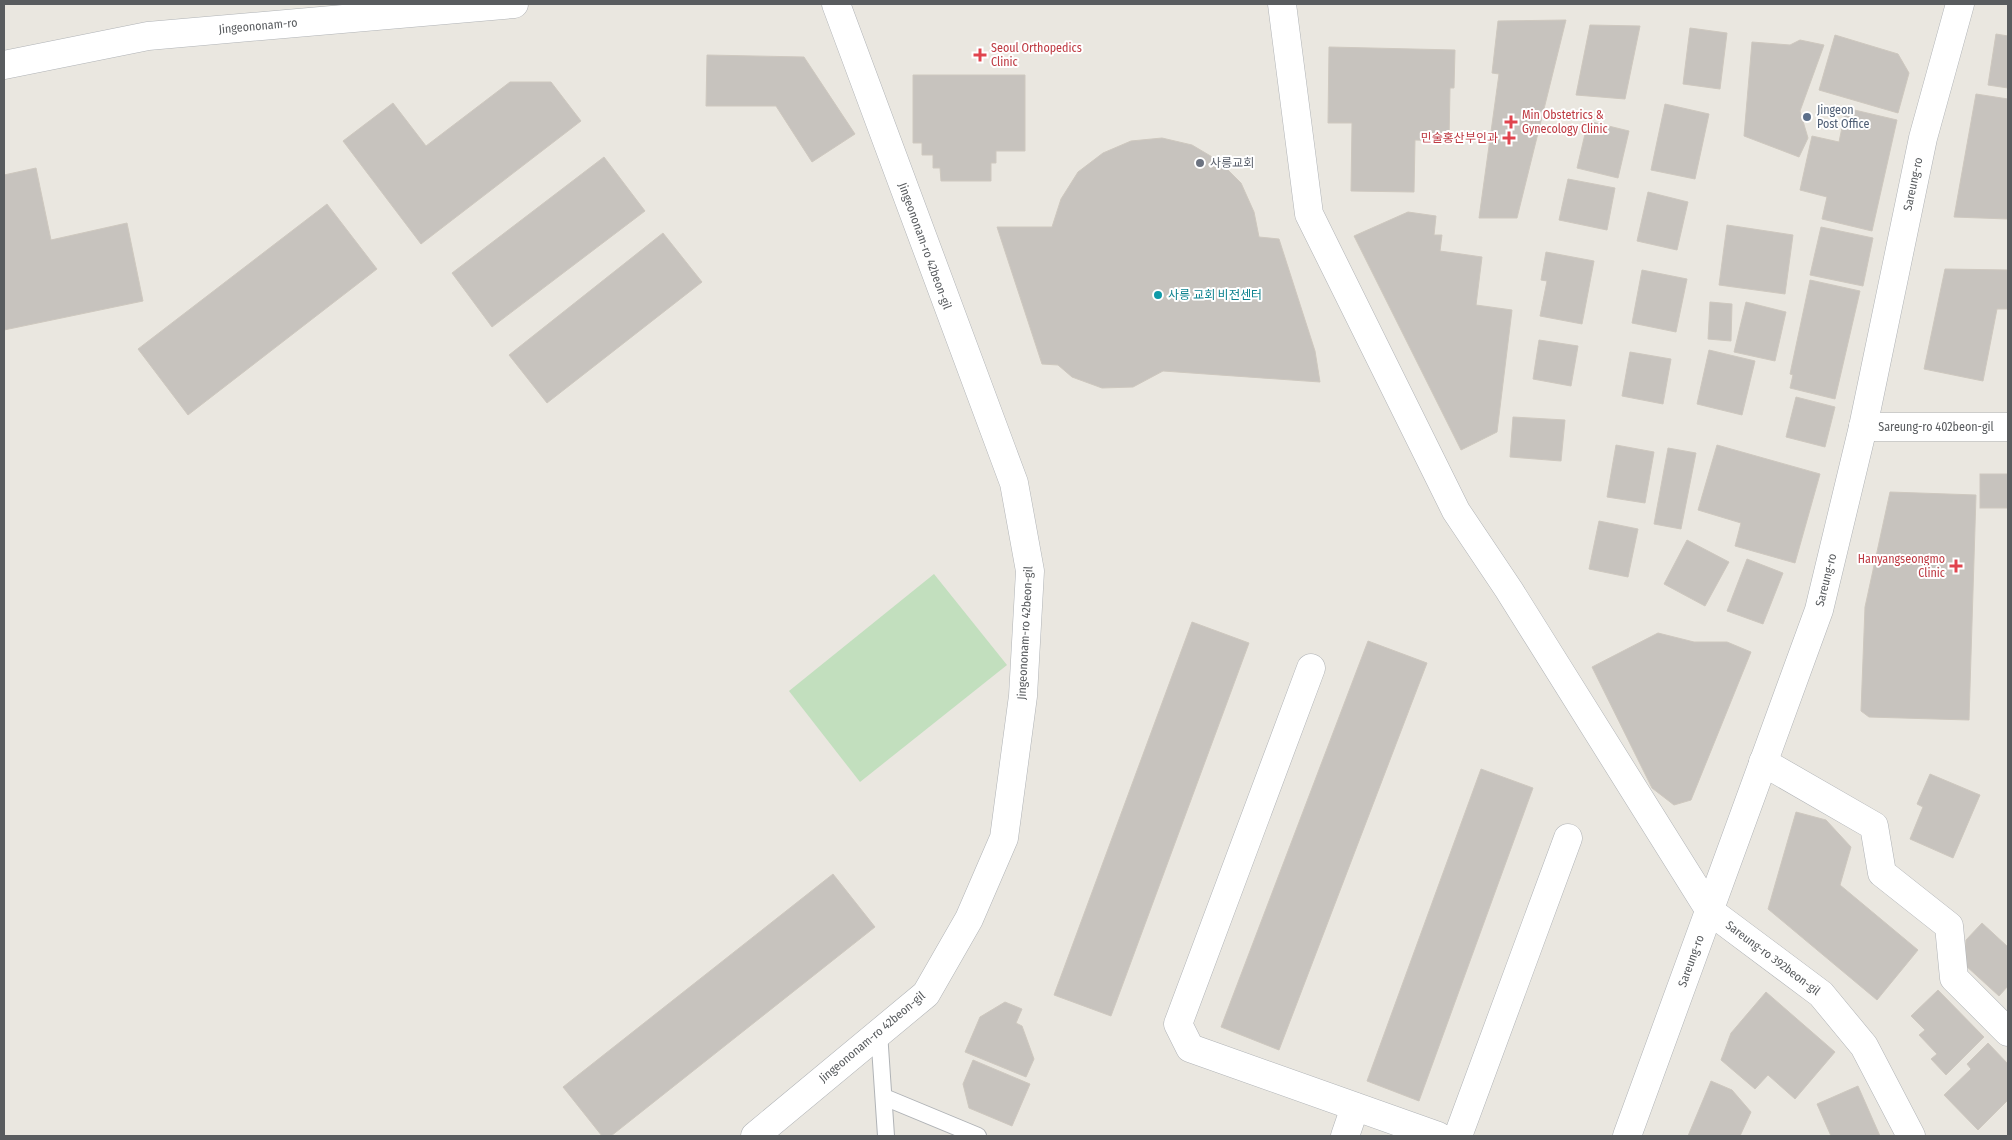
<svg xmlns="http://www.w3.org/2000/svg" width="2012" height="1140" font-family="'Fira Sans Condensed','Noto Sans KR',sans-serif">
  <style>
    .garden { fill: #c2dfbe }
    .building { fill: #c7c3be; stroke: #cec8bf }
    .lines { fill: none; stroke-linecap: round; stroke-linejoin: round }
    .service-casing { stroke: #b0b3b6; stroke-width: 18 }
    .minor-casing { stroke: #b0b3b6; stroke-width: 29 }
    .tertiary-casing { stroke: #b0b3b6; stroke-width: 29 }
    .service { stroke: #fff; stroke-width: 16 }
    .minor { stroke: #fff; stroke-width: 28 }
    .tertiary { stroke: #fff; stroke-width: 28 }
    .health-dot { fill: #e0444e; stroke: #fff; stroke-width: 2 }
    .service-dot { fill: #5c6f8a; stroke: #fff; stroke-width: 2 }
    .worship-dot { fill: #6b7280; stroke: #fff; stroke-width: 2 }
    .culture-dot { fill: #0f9aa8; stroke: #fff; stroke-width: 2 }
    .labels { text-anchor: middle; stroke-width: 4; stroke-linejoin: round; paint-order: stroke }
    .street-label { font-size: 12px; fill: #595c5f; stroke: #fff }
    .health-label { font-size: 12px; fill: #be3a42; stroke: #fff; text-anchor: start }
    .service-label { font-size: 12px; fill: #4e5e75; stroke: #fff; text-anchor: start }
    .worship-label { font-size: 12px; fill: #5b616d; stroke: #fff; text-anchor: start }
    .culture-label { font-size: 12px; fill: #0d838f; stroke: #fff; text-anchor: start }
  </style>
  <rect width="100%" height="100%" fill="#eae7e0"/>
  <path class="garden" d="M934,574L1007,665L860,782L789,691Z"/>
  <g class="building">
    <path d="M1566,20L1517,218H1479L1499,74L1492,73L1498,21Z"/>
    <path d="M1590,25L1640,26L1625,99L1576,95Z"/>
    <path d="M1690,28L1727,33L1720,89L1683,84Z"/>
    <path d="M1996,34L2008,36V88L1988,85Z"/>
    <path d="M1835,35L1898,54L1909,73L1898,113L1819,90Z"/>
    <path d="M1800,40L1824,45L1800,111L1808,138L1799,157L1744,136L1752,42L1790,45Z"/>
    <path d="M1329,47L1455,50L1454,88H1450L1449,141L1415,140L1414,192L1351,191L1352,123H1328Z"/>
    <path d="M707,55L804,57L855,134L812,162L776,106H706Z"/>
    <path d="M913,75H1025V151H996V163H991V181H941L940,168H933V155H922V143H913Z"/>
    <path d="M510,82H551L581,121L421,244L343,141L393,103L426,146Z"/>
    <path d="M1976,94L2008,99V219L1954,217Z"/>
    <path d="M1665,104L1709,114L1695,179L1651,170Z"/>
    <path d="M1846,108L1897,120L1872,231L1822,219L1827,197L1800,190L1812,136L1839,142Z"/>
    <path d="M1588,121L1629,131L1618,178L1577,168Z"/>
    <path d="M1162,138L1192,145L1219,161L1241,183L1254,212L1259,237L1279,239L1315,351L1320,382L1163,371L1133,387L1102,388L1072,377L1058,365L1042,364L997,227H1052L1061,199L1078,172L1103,153L1131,141Z"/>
    <path d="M604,157L645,211L492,327L452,273Z"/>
    <path d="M36,168L51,240L127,223L143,301L4,330V175Z"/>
    <path d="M1568,179L1615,188L1607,230L1559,220Z"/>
    <path d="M1648,192L1688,202L1677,250L1637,241Z"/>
    <path d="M327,204L377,269L188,415L138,349Z"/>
    <path d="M1408,212L1436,216L1434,235H1442L1440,251L1482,257L1476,305L1512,310L1497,432L1461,450L1354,236Z"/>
    <path d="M1727,225L1793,235L1785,294L1719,285Z"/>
    <path d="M1821,227L1873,238L1863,286L1810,275Z"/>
    <path d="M663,233L702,282L547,403L509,355Z"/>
    <path d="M1546,252L1594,261L1582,324L1540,316L1547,281L1541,280Z"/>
    <path d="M1945,269L2008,270V309H1997L1983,381L1924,369Z"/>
    <path d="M1642,270L1687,279L1676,332L1632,323Z"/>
    <path d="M1810,280L1860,291L1835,399L1790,388L1793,375L1790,374Z"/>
    <path d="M1710,302L1732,304L1731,341L1708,339Z"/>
    <path d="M1746,302L1786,312L1775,361L1734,352Z"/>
    <path d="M1539,340L1578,346L1571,386L1533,379Z"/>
    <path d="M1709,350L1755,361L1742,415L1697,404Z"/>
    <path d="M1630,352L1671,359L1663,404L1622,396Z"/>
    <path d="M1796,397L1835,407L1825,447L1786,437Z"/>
    <path d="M1513,417L1565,420L1561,461L1510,457Z"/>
    <path d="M1616,445L1654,452L1645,503L1607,497Z"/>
    <path d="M1717,445L1820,474L1795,563L1735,546L1741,523L1698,510Z"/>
    <path d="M1668,448L1696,453L1681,529L1654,524Z"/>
    <rect x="1980" y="474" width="28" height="34"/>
    <path d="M1890,492L1976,495L1969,720L1869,717L1861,711L1865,607Z"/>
    <path d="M1599,521L1638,529L1628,577L1589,569Z"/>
    <path d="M1687,540L1729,562L1705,606L1664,584Z"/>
    <path d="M1747,559L1783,573L1763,624L1727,611Z"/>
    <path d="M1192,622L1249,643L1111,1016L1054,995Z"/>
    <path d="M1658,633L1694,642H1727L1751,652L1691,800L1674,805L1652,788L1592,667Z"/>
    <path d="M1368,641L1427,663L1279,1050L1221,1027Z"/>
    <path d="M1481,769L1533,788L1419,1101L1367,1081Z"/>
    <path d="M1930,774L1980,795L1953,858L1910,839L1923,807L1917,804Z"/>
    <path d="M1796,812L1826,820L1851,847L1840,885L1918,950L1877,1000L1768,909Z"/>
    <path d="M833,874L875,927L611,1136H602L563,1087Z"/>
    <path d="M1982,923L2008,947V986L1999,996L1965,965L1966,940Z"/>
    <path d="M1938,990L1984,1037L1946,1075L1931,1059L1937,1054L1919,1035L1925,1030L1911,1016Z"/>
    <path d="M1766,992L1835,1052L1795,1099L1768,1075L1755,1089L1721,1060L1731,1033Z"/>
    <path d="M1005,1002L1022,1009L1016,1023L1022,1026L1034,1059L1026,1077L965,1052L980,1017Z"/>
    <path d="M1988,1043L2008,1064V1100L1978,1130L1944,1095L1971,1069L1967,1064Z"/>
    <path d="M973,1060L1030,1084L1012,1126L969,1108L963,1084Z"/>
    <path d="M1711,1081L1732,1090L1751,1112L1740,1136H1688Z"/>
    <path d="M1858,1086L1880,1136H1831L1817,1104Z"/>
  </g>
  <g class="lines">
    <g class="service-casing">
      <g id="service">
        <path d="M879,1032L886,1136"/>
        <path d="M884,1097L978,1136"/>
      </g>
    </g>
    <g class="minor-casing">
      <g id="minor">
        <path d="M1282,4L1309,214L1456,511L1509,590L1710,911L1821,994L1864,1046L1911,1136"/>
        <path d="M1863,427H2008"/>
        <path d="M1311,668L1178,1024L1190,1048L1438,1136"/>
        <path d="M1763,762L1874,826L1882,873L1949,926L1954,978L2008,1032"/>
        <path d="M755,1136L926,994L969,919L1004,838L1023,696L1030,571L1014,483L836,4"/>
        <path d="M1345,1136L1355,1107"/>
        <path d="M1458,1136L1568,838"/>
      </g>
    </g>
    <g class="tertiary-casing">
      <g id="tertiary">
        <path d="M4,65L148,36L514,4"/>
        <path d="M1627,1136L1819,610L1863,427L1923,138L1960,4"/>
      </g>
    </g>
    <use href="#service" class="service"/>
    <use href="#minor" class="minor"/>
    <use href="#tertiary" class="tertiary"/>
  </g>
  <g class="health-dot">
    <path d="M977.5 47.5h5v5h5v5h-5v5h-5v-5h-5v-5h5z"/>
    <path d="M1508.5 114.5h5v5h5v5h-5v5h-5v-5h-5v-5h5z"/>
    <path d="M1506.5 130.5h5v5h5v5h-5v5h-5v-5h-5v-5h5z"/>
    <path d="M1953.5 558.5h5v5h5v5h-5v5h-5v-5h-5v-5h5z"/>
  </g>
  <circle class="service-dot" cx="1807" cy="117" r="5"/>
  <circle class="worship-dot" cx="1200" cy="163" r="5"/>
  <circle class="culture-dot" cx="1158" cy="295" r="5"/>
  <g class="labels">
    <g class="street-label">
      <text transform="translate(258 26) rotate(-5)" y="4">Jingeononam-ro</text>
      <text transform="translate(1913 184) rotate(-78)" y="4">Sareung-ro</text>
      <text transform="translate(925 246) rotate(70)" y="4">Jingeononam-ro 42beon-gil</text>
      <text x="1936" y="431">Sareung-ro 402beon-gil</text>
      <text transform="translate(1826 580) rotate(-76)" y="4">Sareung-ro</text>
      <text transform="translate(1025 633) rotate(-87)" y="4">Jingeononam-ro 42beon-gil</text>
      <text transform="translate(1773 958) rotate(37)" y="4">Sareung-ro 392beon-gil</text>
      <text transform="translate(1691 961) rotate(-70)" y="4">Sareung-ro</text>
      <text transform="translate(872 1037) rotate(-40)" y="4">Jingeononam-ro 42beon-gil</text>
    </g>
    <g class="health-label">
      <text x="991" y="52">Seoul Orthopedics<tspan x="991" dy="14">Clinic</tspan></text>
      <text x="1522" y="119">Min Obstetrics &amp;<tspan x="1522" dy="14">Gynecology Clinic</tspan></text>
      <text x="1498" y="142" text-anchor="end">민술홍산부인과</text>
      <text x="1945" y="563" text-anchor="end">Hanyangseongmo<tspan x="1945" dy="14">Clinic</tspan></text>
    </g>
    <g class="service-label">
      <text x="1817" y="114">Jingeon<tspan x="1817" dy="14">Post Office</tspan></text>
    </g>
    <g class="worship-label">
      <text x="1210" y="167">사릉교회</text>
    </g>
    <g class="culture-label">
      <text x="1168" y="299">사릉 교회 비전센터</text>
    </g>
  </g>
  <rect width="2012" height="1140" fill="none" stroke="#595c5f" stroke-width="10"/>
</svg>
